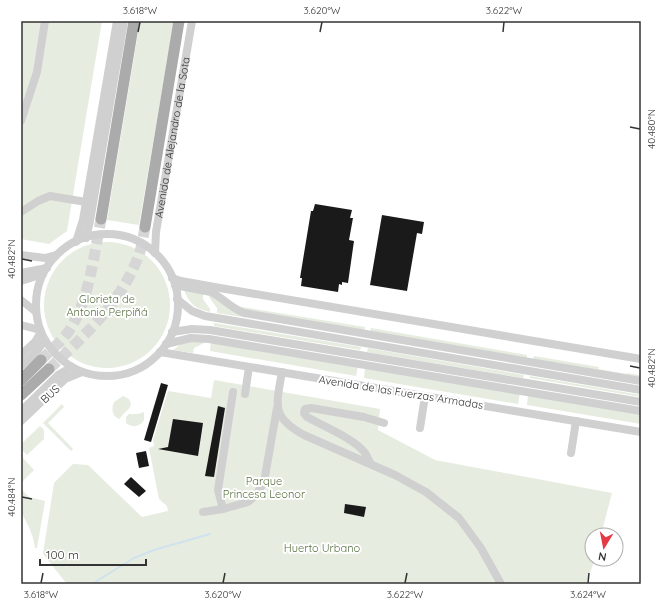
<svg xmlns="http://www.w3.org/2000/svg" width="662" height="605" font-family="Quicksand,sans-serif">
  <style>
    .green { fill: #e6ecdf }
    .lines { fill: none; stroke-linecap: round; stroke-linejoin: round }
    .stream { stroke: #cfe2ee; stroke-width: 2 }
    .building { fill: #1a1a1a }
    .major-tunnel { stroke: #d6d6d6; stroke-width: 11; stroke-dasharray: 11 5.5; stroke-linecap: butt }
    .minor { stroke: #d0d0d0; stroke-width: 8 }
    .major { stroke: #ababab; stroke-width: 11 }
    .ticks { fill: none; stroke: #333; stroke-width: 1.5 }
    .labels { text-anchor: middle; stroke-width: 4; stroke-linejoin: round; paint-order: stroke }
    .street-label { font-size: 11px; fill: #333; stroke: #fff }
    .park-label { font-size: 11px; fill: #56703f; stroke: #fff }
    .neatline { fill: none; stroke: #333; stroke-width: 1.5 }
    .ticks-label { font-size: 10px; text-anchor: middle; fill: #333 }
  </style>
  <rect width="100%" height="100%" fill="#fff"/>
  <g class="green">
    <path d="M21,21H102L67,231L49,244L21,239Z"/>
    <path d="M140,21H174L139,225L107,220Z"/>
    <circle cx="107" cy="305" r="63"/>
    <path d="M184,290L203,294V299L210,309V312C196,309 189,304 184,290Z"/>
    <path d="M209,294L242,315V317L217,313V308L209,297Z"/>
    <path d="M236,306L365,327L364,332L243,311Z"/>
    <path d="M214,323L361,347L360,350L214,326Z"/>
    <path d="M371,328L527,355V359L370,333Z"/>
    <path d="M205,340L204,343L194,348L193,353L173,350L184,342Z"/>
    <path d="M211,341L358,366L356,376L210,351Z"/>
    <path d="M368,348L524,375L523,378L367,352Z"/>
    <path d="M534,356L599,367L598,369L627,374V373L639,375L641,374V378L533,360Z"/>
    <path d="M365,367L520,393L518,404L364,378Z"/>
    <path d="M530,376L641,395V397L530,378Z"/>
    <path d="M214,380L380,409L378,430L435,460L612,493L601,535H592V559H595L586,584H67L43,554L54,483L73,464L88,465L142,517L168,511L167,506L159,499L149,448L154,446L153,440L168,391L211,398Z"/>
    <path d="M528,395L641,414V424L527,405Z"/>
    <path d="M123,396L129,399C135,409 123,411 120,419C112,417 111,409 114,402Z"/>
    <path d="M62,404L64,407L48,423L73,449L71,451L43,423Z"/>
    <path d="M144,412V420C140,427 132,428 126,423V417L129,414H138Z"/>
    <path d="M40,426L44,430V439L27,455L21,449V444Z"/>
    <path d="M21,456L34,470L21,483Z"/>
    <path d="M21,489L29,497L45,501L37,548H35L33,538L29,527L21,512Z"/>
  </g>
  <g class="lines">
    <path class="stream" d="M92,584L134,558L154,550L210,534"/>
  </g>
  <g class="building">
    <path d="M315,204L352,210L350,218H353L349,240L354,241L348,283L342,282V285L339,284L338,292L301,286L302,278H300L311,211H313Z"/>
    <path d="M382,215L424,222L422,234L417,233L407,291L370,285Z"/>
    <path d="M161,383L168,385L151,442L144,440Z"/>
    <path d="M218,406L225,408L214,477L205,476Z"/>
    <path d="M173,419L203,423L198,456L158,449L168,447Z"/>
    <path d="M146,451L149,466L139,468L136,453Z"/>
    <path d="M131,477L146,491L139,497L124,484Z"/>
    <path d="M345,504L366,507L364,517L344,513Z"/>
  </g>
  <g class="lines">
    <g class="major-tunnel">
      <path d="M41,360C50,351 61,342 69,331C89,301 94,255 101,219"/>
      <path d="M49,369C84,336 121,303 138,257C142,248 143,237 145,227"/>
    </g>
    <g class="minor">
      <path d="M21,121L37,72L45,21"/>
      <path d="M21,212L38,201L50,196L86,202"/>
      <circle cx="107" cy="305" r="71"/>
      <path d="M86,238L90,221L124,21"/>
      <path d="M76,242L83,220L117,21"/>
      <path id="s1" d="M155,253L156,232L192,21"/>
      <path d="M21,255L45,258L56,255"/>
      <path d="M21,273L47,268"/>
      <path d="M172,278L181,281L220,288L641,359"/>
      <path d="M21,281L43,274"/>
      <path d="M175,285L211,292C223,298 231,308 244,313L641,381"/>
      <path d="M177,299L192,311L205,316L641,390"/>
      <path d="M21,300L36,312"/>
      <path d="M21,325L40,330"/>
      <path d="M172,332L192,329L210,330L641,402"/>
      <path d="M166,344L191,338L209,339L641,411"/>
      <path d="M160,352L641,432"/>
      <path d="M21,355L35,342L41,332"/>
      <path d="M21,366L37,351L45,340"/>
      <path d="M282,372C276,405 271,417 304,435L395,475L426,492L459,518L481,548L501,584"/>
      <path d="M233,392L218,490L223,509L248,502L256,495L264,482L277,408"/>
      <path d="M245,394L249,367"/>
      <path d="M21,411L58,375L72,367"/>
      <path d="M21,421L65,379L82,372"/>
      <path d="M420,428L425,396"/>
      <path d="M571,453L576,421"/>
      <path d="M371,464C369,461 367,456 365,453C355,439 323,426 307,417L304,413L305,409L311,408L364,417L384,423"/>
      <path d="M203,512L223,509"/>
    </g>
    <g class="major">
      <path d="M101,219L134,21"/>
      <path d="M145,227L179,21"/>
      <path d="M21,380L41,360"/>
      <path d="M21,395L49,369"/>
    </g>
  </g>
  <path class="ticks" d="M138,32L140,22M320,32L322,22M503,32L504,22M630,127L640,129M22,259L32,261M630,366L640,368M22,497L32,499M41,583L43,573M223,583L225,573M405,583L407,573M588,583L589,573"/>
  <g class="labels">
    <g class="street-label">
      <text dy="4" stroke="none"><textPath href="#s1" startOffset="117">Avenida de Alejandro de la Sota</textPath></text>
      <text transform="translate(401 392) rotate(9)" y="4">Avenida de las Fuerzas Armadas</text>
      <text transform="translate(50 394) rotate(-43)" y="4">BUS</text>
    </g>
    <g class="park-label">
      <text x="107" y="303">Glorieta de<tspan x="107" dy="13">Antonio Perpiñá</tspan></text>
      <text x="264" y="485">Parque<tspan x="264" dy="13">Princesa Leonor</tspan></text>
      <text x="322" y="552">Huerto Urbano</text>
    </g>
  </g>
  <rect width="662" height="605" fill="none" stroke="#ffffff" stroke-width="44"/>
  <g transform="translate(604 547) rotate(190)"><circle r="19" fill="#ffffff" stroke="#adadad"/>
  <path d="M0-3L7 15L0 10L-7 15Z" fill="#e63946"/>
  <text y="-6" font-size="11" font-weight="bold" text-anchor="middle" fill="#333333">N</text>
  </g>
  <path d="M40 559v6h106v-6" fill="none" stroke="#333333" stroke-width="2"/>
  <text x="46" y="559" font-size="12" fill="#333333" stroke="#ffffff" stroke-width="3" paint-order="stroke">100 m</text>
  <rect x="22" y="22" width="618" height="561" class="neatline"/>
  <g class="ticks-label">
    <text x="140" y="14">3.618°W</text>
    <text x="322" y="14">3.620°W</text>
    <text x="504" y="14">3.622°W</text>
    <text transform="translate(651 129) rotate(-90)" y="4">40.480°N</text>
    <text transform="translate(11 259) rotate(-90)" y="4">40.482°N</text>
    <text transform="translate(651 368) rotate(-90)" y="4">40.482°N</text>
    <text transform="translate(11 497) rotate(-90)" y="4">40.484°N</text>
    <text x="41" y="598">3.618°W</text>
    <text x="223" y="598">3.620°W</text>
    <text x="405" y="598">3.622°W</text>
    <text x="588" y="598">3.624°W</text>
  </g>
</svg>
